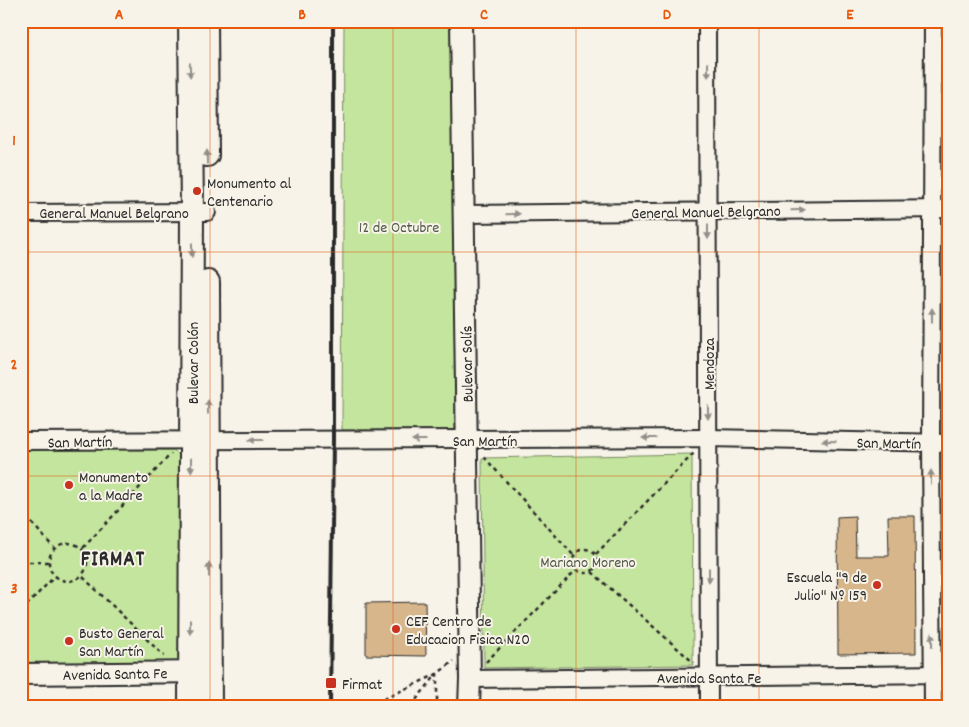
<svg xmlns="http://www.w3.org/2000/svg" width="969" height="727" font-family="Dekko,sans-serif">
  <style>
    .green { fill: #c4e59d; stroke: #788864 }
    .building { fill: #d8b68b; stroke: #2b2b2b }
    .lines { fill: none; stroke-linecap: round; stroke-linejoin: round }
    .minor-casing { stroke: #2b2b2b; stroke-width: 20 }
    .tertiary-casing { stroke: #2b2b2b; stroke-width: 24 }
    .secondary-casing { stroke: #2b2b2b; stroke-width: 26 }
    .path { stroke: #2b2b2b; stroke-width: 2.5; stroke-dasharray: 4 4; stroke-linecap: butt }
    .minor { stroke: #f7f3e8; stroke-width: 16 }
    .tertiary { stroke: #f7f3e8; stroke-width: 20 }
    .secondary { stroke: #f7f3e8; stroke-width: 22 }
    .rail { stroke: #2b2b2b; stroke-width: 4 }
    .oneway { fill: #918f8a }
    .grid { fill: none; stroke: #e8590c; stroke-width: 1; stroke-opacity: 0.55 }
    .poi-dot { fill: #c8321e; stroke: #f7f3e8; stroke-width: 2 }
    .labels { text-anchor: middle; stroke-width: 4; stroke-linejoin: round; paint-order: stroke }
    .poi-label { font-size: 16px; fill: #2b2b2b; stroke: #f7f3e8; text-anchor: start }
    .street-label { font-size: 16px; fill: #2b2b2b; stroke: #f7f3e8 }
    .park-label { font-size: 16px; fill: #515a48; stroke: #f7f3e8 }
    .district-label { font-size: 21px; font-weight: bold; letter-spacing: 1px; fill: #2b2b2b; stroke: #f7f3e8 }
    .neatline { fill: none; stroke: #e8590c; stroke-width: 2 }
    .grid-label { font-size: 16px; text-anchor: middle; font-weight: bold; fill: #e8590c }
  </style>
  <rect width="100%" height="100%" fill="#f7f3e8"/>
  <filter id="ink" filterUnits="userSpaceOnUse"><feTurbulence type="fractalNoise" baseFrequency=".02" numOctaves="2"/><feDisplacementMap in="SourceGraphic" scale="10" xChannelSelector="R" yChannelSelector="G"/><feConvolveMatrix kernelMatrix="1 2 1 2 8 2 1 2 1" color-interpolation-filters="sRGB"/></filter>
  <g filter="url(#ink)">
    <g class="green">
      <path d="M344,21H453L455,430H342Z"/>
      <path d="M21,449L174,450L181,457L182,655L174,666H21Z"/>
      <path d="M692,454L693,665L484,668L482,458Z"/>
    </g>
    <g class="building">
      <path d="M855,516L856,556H889L888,516H915L916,653L838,654L837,517Z"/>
      <path d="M425,602L426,656L366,655V603Z"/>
    </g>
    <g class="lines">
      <g class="minor-casing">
        <g id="minor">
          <path d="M707,21L709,706"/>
          <path d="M21,213L207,212"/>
          <path d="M464,214L948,209"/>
          <path d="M21,441L708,438L948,443"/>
          <path d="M470,679L948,674"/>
          <path d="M933,706L931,443L933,21"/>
        </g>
      </g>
      <g class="tertiary-casing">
        <g id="tertiary">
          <path d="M461,21L470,679L469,706"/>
          <path d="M21,674L207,672"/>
        </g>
      </g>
      <g class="secondary-casing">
        <g id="secondary">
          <path d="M190,21L192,212L190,706"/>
          <path d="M206,21L207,155"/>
          <path d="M208,282L210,706"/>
        </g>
      </g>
      <g class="path">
        <path d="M484,457L574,556"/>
        <path d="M21,511L54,548"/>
        <circle cx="68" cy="562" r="19"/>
        <path d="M83,548L171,454"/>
        <circle cx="585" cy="561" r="12"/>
        <path d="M596,554L694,453"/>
        <path d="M21,562H48"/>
        <path d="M592,572L694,663"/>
        <path d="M83,577L164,656"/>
        <path d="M21,611L54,577"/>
        <path d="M486,662L576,570"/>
        <path d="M369,706L437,674L454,661"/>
        <path d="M411,706L437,674V706"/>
      </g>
      <use href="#minor" class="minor"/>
      <use href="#tertiary" class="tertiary"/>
      <use href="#secondary" class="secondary"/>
      <path class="rail" d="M330,706L333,440V21"/>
    </g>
    <defs><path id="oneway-solid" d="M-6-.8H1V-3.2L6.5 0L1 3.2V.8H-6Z" transform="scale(1.25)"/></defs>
    <g class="oneway">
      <use href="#oneway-solid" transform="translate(190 70) rotate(89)"/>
      <use href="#oneway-solid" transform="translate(708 70) rotate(90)"/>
      <use href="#oneway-solid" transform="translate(207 157) rotate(-90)"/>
      <use href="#oneway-solid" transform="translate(798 210) rotate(-1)"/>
      <use href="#oneway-solid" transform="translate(513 214) rotate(-1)"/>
      <use href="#oneway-solid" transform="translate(708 232) rotate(90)"/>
      <use href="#oneway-solid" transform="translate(192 250) rotate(90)"/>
      <use href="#oneway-solid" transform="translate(932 315) rotate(-90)"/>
      <use href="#oneway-solid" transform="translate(208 407) rotate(-90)"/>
      <use href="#oneway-solid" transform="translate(708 412) rotate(90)"/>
      <use href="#oneway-solid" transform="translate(649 438) rotate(180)"/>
      <use href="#oneway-solid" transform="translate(256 440) rotate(-180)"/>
      <use href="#oneway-solid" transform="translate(419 440) rotate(180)"/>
      <use href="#oneway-solid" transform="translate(829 441) rotate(-179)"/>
      <use href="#oneway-solid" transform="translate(191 465) rotate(90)"/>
      <use href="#oneway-solid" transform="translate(931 477) rotate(-90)"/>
      <use href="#oneway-solid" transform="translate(209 570) rotate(-90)"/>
      <use href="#oneway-solid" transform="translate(709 575) rotate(90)"/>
      <use href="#oneway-solid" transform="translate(190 627) rotate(90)"/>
      <use href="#oneway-solid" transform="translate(932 640) rotate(-90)"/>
    </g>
  </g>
  <path class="grid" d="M210,21V706M393,21V706M576,21V706M759,21V706M21,252H948M21,476H948"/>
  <g class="poi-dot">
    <circle cx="197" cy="191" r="5"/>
    <circle cx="69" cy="485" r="5"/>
    <circle cx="877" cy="585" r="5"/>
    <circle cx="396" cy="629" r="5"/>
    <circle cx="69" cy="641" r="5"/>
    <rect x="325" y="677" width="12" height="12" rx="2.5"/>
  </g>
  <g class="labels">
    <g class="poi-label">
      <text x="207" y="188">Monumento al<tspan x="207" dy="18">Centenario</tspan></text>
      <text x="79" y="482">Monumento<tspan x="79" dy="18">a la Madre</tspan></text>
      <text x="867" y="582" text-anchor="end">Escuela "9 de<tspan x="867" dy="18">Julio" Nº 159</tspan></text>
      <text x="406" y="626">CEF Centro de<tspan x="406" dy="18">Educacion Fisica N20</tspan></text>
      <text x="79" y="638">Busto General<tspan x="79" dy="18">San Martín</tspan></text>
      <text x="342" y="689">Firmat</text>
    </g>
    <g class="street-label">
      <text transform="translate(706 211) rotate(-1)" y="6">General Manuel Belgrano</text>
      <text x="114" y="218">General Manuel Belgrano</text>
      <text transform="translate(192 363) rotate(-90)" y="6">Bulevar Colón</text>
      <text transform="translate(466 364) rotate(-91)" y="6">Bulevar Solís</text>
      <text transform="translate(708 364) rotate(-90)" y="6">Mendoza</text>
      <text x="485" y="446">San Martín</text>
      <text transform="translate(80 441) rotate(-1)" y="6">San Martín</text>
      <text transform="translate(889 442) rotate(1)" y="6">San Martín</text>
      <text transform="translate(115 673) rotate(-1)" y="6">Avenida Santa Fe</text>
      <text x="709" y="683">Avenida Santa Fe</text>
    </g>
    <g class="park-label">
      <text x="399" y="232">12 de Octubre</text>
      <text x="588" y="567">Mariano Moreno</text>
    </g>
    <g class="district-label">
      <text x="113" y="565">FIRMAT</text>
    </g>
  </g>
  <rect width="969" height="727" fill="none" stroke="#f7f3e8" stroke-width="55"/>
  <rect x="28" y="28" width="914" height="672" class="neatline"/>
  <g class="grid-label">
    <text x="119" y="19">A</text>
    <text x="302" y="19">B</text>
    <text x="484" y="19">C</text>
    <text x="667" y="19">D</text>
    <text x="850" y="19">E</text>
    <text x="14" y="145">1</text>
    <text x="14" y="369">2</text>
    <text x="14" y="593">3</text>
  </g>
</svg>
